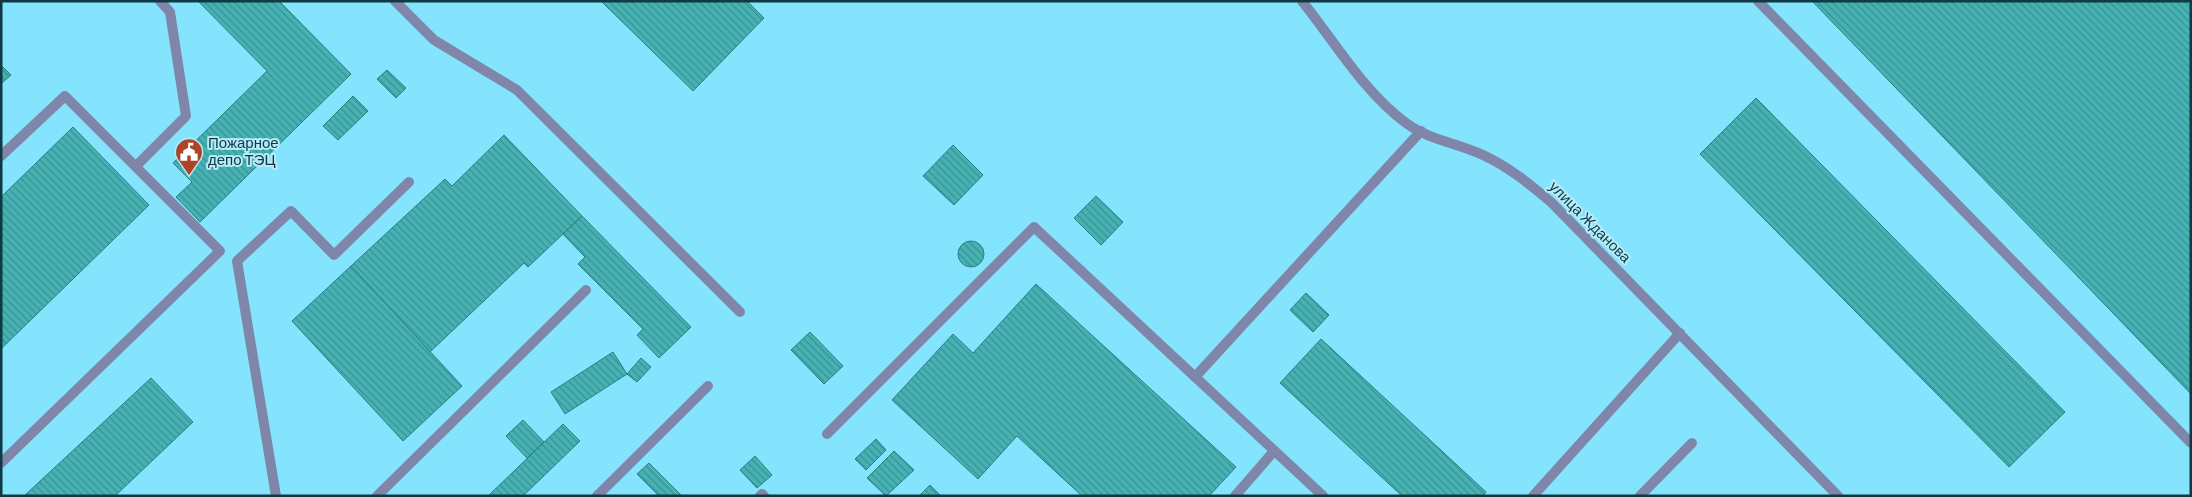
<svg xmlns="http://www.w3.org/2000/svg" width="2192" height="497" font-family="Barlow,sans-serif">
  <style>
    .building { fill: url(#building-back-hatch); stroke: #2c7e80 }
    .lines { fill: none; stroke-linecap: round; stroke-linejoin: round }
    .service { stroke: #8086a9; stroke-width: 10 }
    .minor { stroke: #8086a9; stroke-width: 10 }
    .labels { text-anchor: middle; stroke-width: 4; stroke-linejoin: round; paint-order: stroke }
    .poi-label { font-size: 15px; fill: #0f3943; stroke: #b5ebfa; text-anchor: start }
    .street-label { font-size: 15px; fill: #0f3943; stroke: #b5ebfa }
  </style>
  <defs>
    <pattern id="building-back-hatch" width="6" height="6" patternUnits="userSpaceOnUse" patternTransform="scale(1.25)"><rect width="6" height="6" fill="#46b2b3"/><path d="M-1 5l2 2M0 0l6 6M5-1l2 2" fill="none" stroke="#399293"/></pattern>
  </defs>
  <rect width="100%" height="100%" fill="#84e4fd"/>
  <g class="building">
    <path d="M198,1H279L351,74L200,222L176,197L192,182L173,163L267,71Z"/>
    <path d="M601,1H747L764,18L693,91Z"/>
    <path d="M1812,1H2191V394Z"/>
    <path d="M1,65L11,75L1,84Z"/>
    <path d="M387,70L406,88L396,98L377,79Z"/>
    <path d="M353,96L368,111L338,140L323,126Z"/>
    <path d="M1756,98L2065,412L2009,467L1700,154Z"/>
    <path d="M73,127L149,205L1,349V197Z"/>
    <path d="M504,135L582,216L528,267L524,263L430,352L351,266L445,179L452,186Z"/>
    <path d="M953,145L983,175L954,205L923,176Z"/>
    <path d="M1096,196L1123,222L1101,245L1074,218Z"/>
    <path d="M582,216L691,327L659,358L637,335L643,329L578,264L585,257L563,234Z"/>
    <circle cx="971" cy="254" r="13"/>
    <path d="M351,266L462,386L403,441L292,321Z"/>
    <path d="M1036,284L1236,467L1209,496H1082L1017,436L978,479L892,400L953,334L973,353Z"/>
    <path d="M1306,293L1329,315L1313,332L1290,310Z"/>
    <path d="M810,332L843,366L824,384L791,350Z"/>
    <path d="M1321,339L1486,492L1483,496H1402L1280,383Z"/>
    <path d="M613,352L627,374L565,414L551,392Z"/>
    <path d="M641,358L651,367L637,382L627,374Z"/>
    <path d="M151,378L193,422L115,496H24Z"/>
    <path d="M523,420L544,442L527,458L506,436Z"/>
    <path d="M563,424L580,441L523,496H488Z"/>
    <path d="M876,439L886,450L866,470L855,459Z"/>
    <path d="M894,451L914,470L886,496L867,478Z"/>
    <path d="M755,456L772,475L757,488L740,470Z"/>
    <path d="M649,463L682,496H659L637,474Z"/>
    <path d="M930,485L941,496H919Z"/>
  </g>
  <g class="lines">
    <g class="service">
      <path d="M395,1L434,40L517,90L740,312"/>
      <path d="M1758,1L2191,443"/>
      <path d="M1,156L65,96L220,251L1,463"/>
      <path d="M136,166L186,116L170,12L160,1"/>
      <path d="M1195,377L1421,131"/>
      <path d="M827,434L1034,227L1323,496"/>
      <path d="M276,496L237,261L291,211L334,255L409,182"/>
      <path d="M377,496L586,290"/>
      <path d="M597,496L708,386"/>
      <path d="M760,496L762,494L764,496"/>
      <path d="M1235,496L1274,451"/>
      <path d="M1533,496L1680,333"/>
      <path d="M1640,496L1692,443"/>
    </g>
    <path class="minor" d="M1302,1C1335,42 1363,91 1406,123C1429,140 1458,143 1483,155C1509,167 1531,185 1552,203L1838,496"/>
  </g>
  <defs>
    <g id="civic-pin" transform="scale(1.4375)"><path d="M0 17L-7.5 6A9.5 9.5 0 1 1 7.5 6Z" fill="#ad4426" stroke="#b5ebfa"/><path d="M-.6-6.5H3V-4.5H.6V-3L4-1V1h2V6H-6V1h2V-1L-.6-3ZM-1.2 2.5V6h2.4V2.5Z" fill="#fff"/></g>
  </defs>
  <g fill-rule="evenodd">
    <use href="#civic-pin" x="189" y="152"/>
  </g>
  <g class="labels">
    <g class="poi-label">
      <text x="208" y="148">Пожарное<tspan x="208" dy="17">депо ТЭЦ</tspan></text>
    </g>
    <g class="street-label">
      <text transform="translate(1590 222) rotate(45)" y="5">улица Жданова</text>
    </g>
  </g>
  <rect width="2192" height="497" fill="none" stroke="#0f3943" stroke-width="5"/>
</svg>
